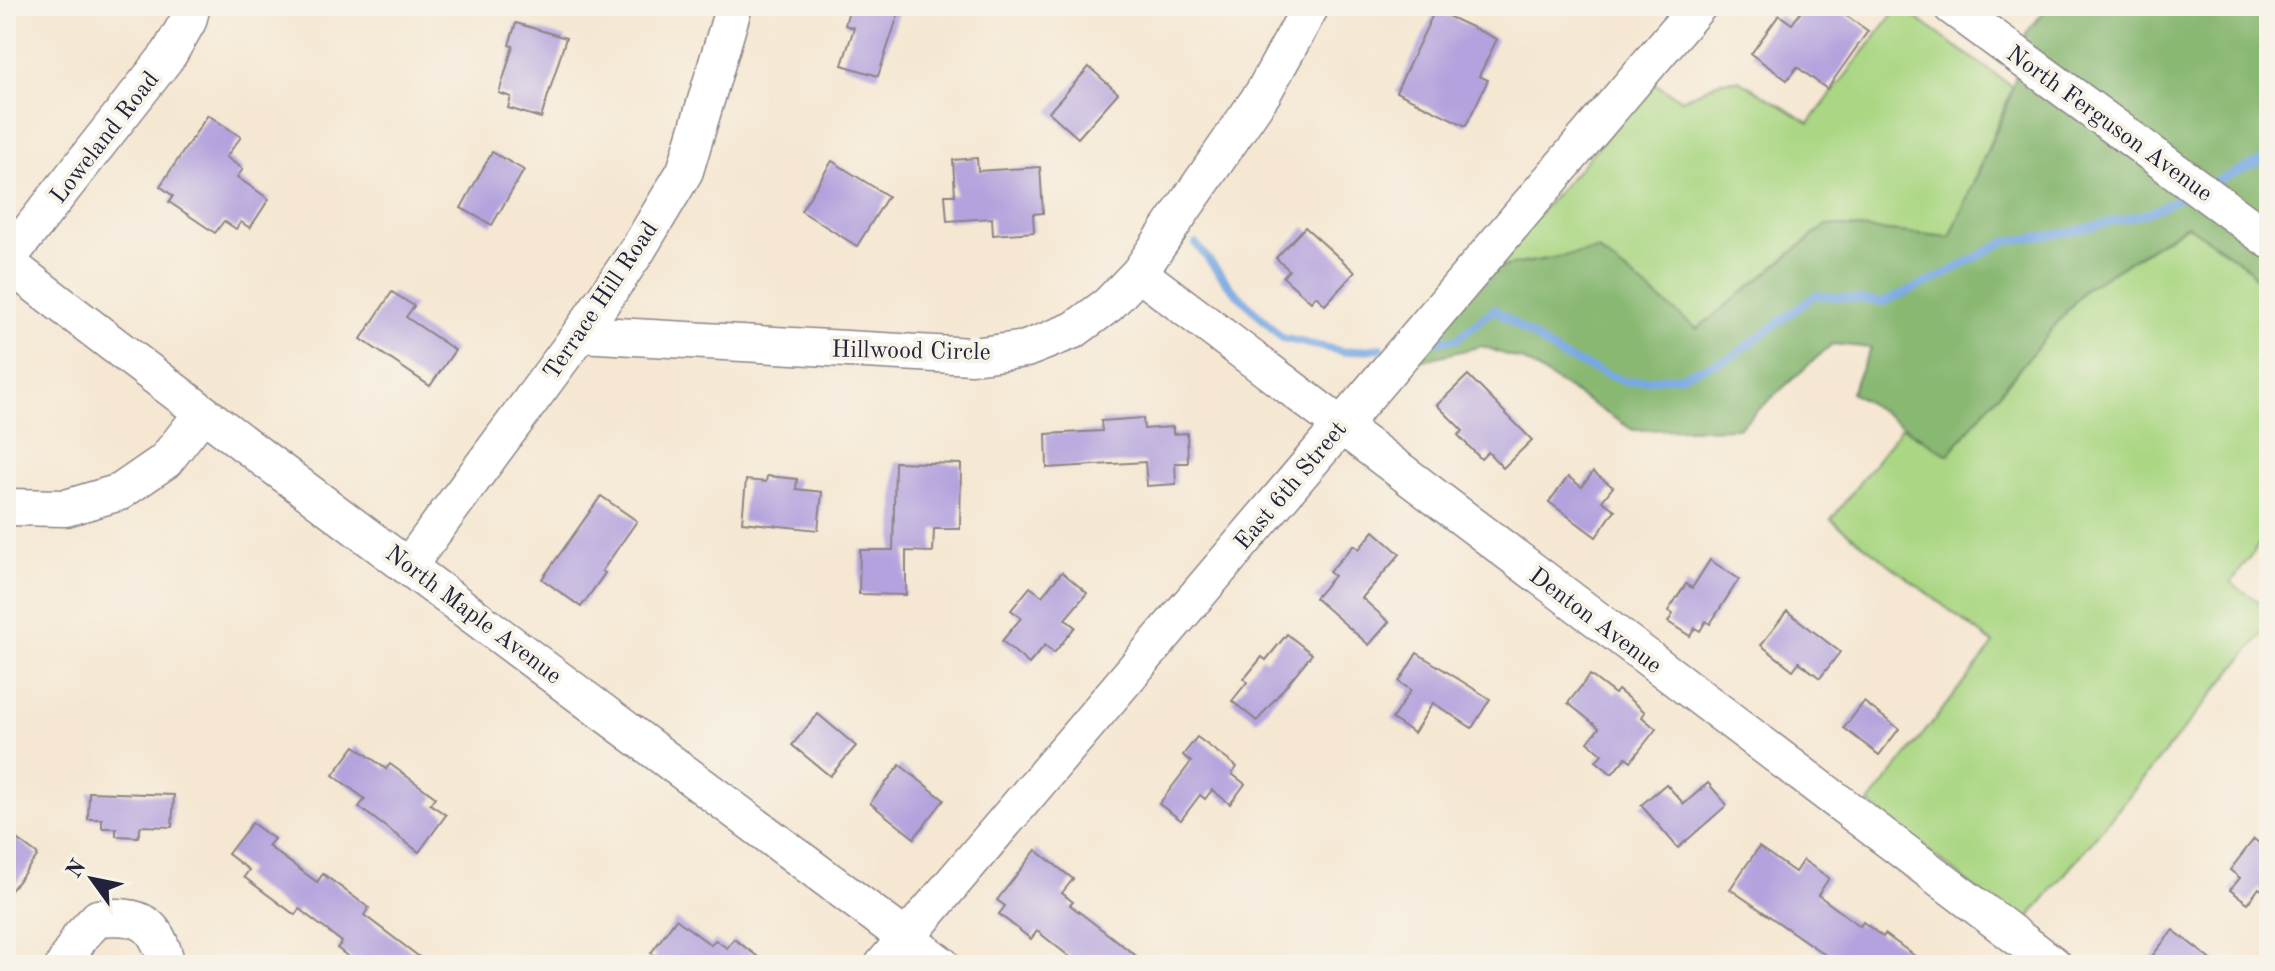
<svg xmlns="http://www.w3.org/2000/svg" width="2275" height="971" font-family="'Old Standard TT',serif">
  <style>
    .green { fill: #abd784; stroke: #667c60; stroke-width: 2 }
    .forest { fill: #88b872; stroke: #556d56; stroke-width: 2 }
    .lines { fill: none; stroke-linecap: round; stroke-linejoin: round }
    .stream { stroke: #78a8e2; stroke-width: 8 }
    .building { fill: #b3a2dd }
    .minor-casing { stroke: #8c8486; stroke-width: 39 }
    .minor { stroke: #fff; stroke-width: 36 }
    .labels { text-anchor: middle; stroke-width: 8; stroke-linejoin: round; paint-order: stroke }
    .street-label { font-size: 24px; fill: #22223b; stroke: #f7f3e8 }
  </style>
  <rect width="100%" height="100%" fill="#f7f3e8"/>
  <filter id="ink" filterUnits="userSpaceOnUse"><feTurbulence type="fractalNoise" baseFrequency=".0125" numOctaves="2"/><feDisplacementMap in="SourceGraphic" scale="16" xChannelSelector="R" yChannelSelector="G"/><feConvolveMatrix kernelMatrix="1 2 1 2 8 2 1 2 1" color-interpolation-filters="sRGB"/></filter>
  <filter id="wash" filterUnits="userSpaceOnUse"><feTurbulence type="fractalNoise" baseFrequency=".006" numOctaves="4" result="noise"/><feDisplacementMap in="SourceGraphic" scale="32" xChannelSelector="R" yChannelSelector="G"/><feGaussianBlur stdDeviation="1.8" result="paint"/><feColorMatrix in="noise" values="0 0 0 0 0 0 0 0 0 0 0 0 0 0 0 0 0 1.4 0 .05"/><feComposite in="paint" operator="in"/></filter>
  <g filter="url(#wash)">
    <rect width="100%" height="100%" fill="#f5e7d2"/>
    <g class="green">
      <path d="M1899,6L2013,87L1951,237L1826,225L1697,329L1598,250L1490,269L1654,83L1682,100L1721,81L1739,80L1809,123Z"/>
      <path d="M2188,225L2251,269L2269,302V530L2231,583L2269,608V626L2022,926L1869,803L1994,644L1831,520L1902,427L1948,455L2085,289Z"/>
    </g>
    <path class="forest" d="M2049,6H2269V302L2250,269L2187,225L2085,289L1948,455L1851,392L1871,348L1832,344L1738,428L1633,430L1524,361L1482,346L1415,362L1490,269L1598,250L1697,329L1827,225L1950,237L2009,102L2026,33Z"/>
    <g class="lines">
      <g class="stream">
        <path d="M2215,182L2269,157"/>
        <path d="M1196,244L1231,288L1282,338L1345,352L1381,348"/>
        <path d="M1437,341L1457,339L1494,309L1561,356L1626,382L1680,376L1730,358L1816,295L1884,302L1940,277L2004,242L2070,232L2148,213L2178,199"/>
      </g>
    </g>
    <g id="blocks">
      <g class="building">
        <path d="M850,6H901L878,76L842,65L854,28L845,25Z"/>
        <path d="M1805,6H1850L1844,14L1868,31L1827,89L1797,67L1787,80L1751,54L1779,15L1792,24Z"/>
        <path d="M1435,10L1497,39L1479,76L1488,80L1466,126L1396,92Z"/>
        <path d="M516,23L566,38L541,118L508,108L511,97L499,93L513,46L509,45Z"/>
        <path d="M1089,67L1118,93L1078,138L1049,112Z"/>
        <path d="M208,115L241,137L226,157L243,169L237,177L269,199L250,228L241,222L236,229L224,221L215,233L169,202L173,196L160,186Z"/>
        <path d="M492,152L524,170L492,225L461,208Z"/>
        <path d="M977,158L978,171L1040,167L1043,213L1033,214L1034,232L993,235L992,218L947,221L945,195H955L953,160Z"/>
        <path d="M832,161L888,196L857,246L801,211Z"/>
        <path d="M1305,227L1355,272L1325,305L1316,296L1311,302L1283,277L1289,270L1276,258Z"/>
        <path d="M392,292L414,306L406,317L455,350L430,386L361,339Z"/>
        <path d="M1468,375L1532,440L1503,468L1488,452L1481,459L1458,435L1463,431L1437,405Z"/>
        <path d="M1143,418L1144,429L1173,427V434L1187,433L1188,463H1175L1176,484L1147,486L1145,462L1047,468L1046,434L1102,431L1101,421Z"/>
        <path d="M895,462L961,464L960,529H934L933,552L906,551V595L859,594L860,550H893Z"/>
        <path d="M1593,472L1613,487L1602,501L1615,510L1596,537L1549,502L1568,477L1582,487Z"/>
        <path d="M767,476L797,479L796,489L822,492L818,530L742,522L746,480L766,482Z"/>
        <path d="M601,496L637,521L602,571L605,573L581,607L542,579Z"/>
        <path d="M1374,531L1400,554L1362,598L1389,622L1369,645L1315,598L1334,576L1329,572L1354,545L1359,549Z"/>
        <path d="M1710,560L1739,579L1710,624L1706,621L1700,631L1695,628L1690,636L1668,622L1673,614L1668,611L1686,584L1692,588Z"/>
        <path d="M1062,572L1087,593L1065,619L1075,627L1054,653L1045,645L1029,664L1002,641L1021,618L1011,610L1030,587L1042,596Z"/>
        <path d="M1787,611L1840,652L1820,678L1799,662L1793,670L1761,645Z"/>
        <path d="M1287,634L1312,654L1257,721L1232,701L1247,682L1244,679L1262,657L1266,660Z"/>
        <path d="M1417,653L1490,699L1472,728L1433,703L1414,733L1392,719L1411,690L1399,682Z"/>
        <path d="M1590,675L1615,694L1618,690L1645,712L1642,717L1656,729L1631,761L1626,757L1612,774L1596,761L1602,754L1588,742L1599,728L1568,703Z"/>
        <path d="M1864,702L1899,729L1879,755L1844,728Z"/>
        <path d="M818,714L856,746L830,776L792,745Z"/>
        <path d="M1197,737L1237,767L1232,774L1245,784L1230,804L1212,790L1205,799L1200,795L1181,820L1159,804L1191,762L1183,755Z"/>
        <path d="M355,746L386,769L390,764L435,797L430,804L446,815L419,852L359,807L365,799L333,775Z"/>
        <path d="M900,765L944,800L914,838L870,803Z"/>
        <path d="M1708,783L1727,805L1678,848L1641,805L1666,784L1684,804Z"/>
        <path d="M89,792L174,795L172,827L141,826L138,837L116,836V828H102V819H88Z"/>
        <path d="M252,823L274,839L268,846L317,882L323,874L369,908L364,915L430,965H359L337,948L342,942L299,909L295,915L244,877L249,870L228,854Z"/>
        <path d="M6,831L38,855L6,897Z"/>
        <path d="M2254,839L2269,851V896L2259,888L2248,903L2230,890L2240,878L2230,870Z"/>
        <path d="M1759,847L1795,872L1803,860L1829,878L1818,895L1860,926L1863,922L1883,937L1885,934L1927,965H1840L1730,889Z"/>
        <path d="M1036,850L1073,879L1062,893L1073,902L1070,905L1148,965H1080L1037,931L1031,939L999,914L1005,906L997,900Z"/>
        <path d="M676,919L711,945L715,940L727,948L734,939L769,965H649L656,956L651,953Z"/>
        <path d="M2173,930L2218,965H2145Z"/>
      </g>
    </g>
  </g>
  <g filter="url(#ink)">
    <use href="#blocks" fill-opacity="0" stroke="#8c8486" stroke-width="2"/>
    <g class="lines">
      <g class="minor-casing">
        <g id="minor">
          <path d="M1951,6L2269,240"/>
          <path d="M6,261L169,54L188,21L192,6"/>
          <path d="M6,262C315,501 630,731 942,965"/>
          <path d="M1139,273L2054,965"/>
          <path d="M580,334L972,356L1026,349L1074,330L1108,305L1139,273L1263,93L1311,6"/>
          <path d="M6,507L66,508L120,492L165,461L202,414"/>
          <path d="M409,565L580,334L637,251L685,171L734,6"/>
          <path d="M64,965L80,937L98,918C142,914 156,922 167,965"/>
          <path d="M883,965L1698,6"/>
        </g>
      </g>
      <use href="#minor" class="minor"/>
    </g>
  </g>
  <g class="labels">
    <g class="street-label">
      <text transform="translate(2110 123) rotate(36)" y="8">North Ferguson Avenue</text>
      <text transform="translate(104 137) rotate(-52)" y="8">Loweland Road</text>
      <text transform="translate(600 300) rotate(-56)" y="8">Terrace Hill Road</text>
      <text transform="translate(911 350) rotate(1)" y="8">Hillwood Circle</text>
      <text transform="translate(1290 485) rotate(-50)" y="8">East 6th Street</text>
      <text transform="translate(474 614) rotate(37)" y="8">North Maple Avenue</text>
      <text transform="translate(1596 620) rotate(37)" y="8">Denton Avenue</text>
    </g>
  </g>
  <rect width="2275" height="971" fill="none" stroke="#f7f3e8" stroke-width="32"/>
  <g transform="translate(92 879) rotate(303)" stroke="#f7f3e8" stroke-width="6" paint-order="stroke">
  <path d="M0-6L14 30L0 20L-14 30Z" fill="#22223b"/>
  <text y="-12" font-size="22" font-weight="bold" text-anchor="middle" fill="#22223b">N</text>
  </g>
</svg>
